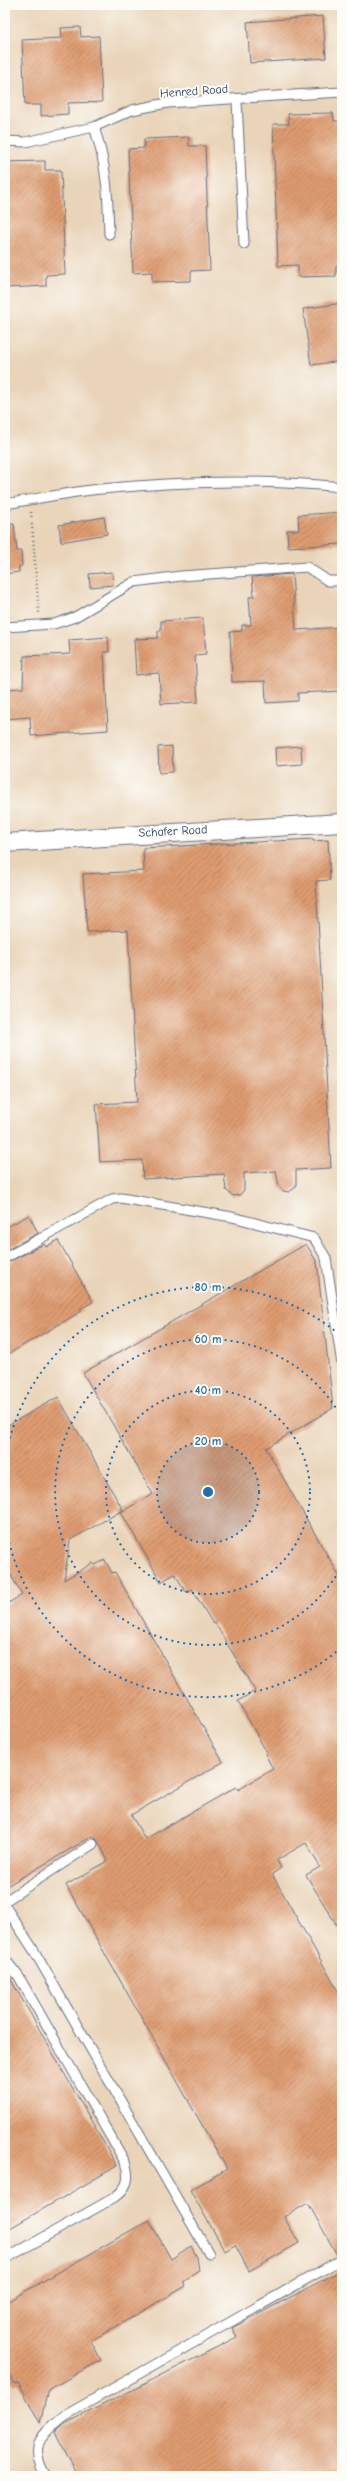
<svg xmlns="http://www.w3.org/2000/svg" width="347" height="2481" font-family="'Comic Neue',sans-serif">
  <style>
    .built { fill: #e9d4b9 }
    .building { fill: url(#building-hatch) }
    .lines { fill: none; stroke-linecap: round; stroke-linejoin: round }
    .lane-casing { stroke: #656d81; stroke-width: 11 }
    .street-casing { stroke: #656d81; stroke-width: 20 }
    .path { stroke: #656d81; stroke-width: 2.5; stroke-dasharray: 1 3; stroke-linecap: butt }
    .lane { stroke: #fff; stroke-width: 9 }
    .street { stroke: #fff; stroke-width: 18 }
    .ring { fill: none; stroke: #1f6fb2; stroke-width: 2; stroke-dasharray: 2 4 }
    .labels { text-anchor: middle; stroke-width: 4; stroke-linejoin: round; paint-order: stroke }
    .street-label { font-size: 12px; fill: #1b2f5e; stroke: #fdfcf7 }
    .centre { fill: #1f6fb2; stroke: #fdfcf7; stroke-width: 2 }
    .ring-label { font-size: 12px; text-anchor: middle; font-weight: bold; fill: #1f6fb2; stroke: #fdfcf7; stroke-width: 4; stroke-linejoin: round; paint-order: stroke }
  </style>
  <defs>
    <pattern id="building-hatch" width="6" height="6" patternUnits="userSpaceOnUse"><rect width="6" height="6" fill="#de9b70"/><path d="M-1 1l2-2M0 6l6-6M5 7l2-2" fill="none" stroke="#b37f5f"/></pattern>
  </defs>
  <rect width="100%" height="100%" fill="#fdfcf7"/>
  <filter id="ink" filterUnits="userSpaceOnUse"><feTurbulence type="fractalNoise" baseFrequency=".025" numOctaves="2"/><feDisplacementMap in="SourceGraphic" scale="8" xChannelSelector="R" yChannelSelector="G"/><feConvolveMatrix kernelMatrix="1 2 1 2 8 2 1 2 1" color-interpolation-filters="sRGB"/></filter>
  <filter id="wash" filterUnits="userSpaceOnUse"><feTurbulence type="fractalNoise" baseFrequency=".012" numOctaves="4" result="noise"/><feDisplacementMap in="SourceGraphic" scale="16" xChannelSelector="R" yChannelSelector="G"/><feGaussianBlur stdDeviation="0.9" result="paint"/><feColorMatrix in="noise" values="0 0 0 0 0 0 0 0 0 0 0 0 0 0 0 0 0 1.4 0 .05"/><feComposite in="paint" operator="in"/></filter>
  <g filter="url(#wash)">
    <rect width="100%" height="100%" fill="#eee1c2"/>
    <rect class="built" x="5" y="5" width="337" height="2471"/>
    <g id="blocks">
      <g class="building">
        <path d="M323,16L326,58L250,63L247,22Z"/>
        <path d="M80,27L81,37L99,36L102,102L68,103V114L41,116V105H25L22,40L62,38L61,28Z"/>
        <path d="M333,113L334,121H342V264L336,265V276L298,277V265L278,266L273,124H289L288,114Z"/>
        <path d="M189,137V146H205L210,270L191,271V281L152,282V272L133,273L128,149L144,148V139Z"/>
        <path d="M45,161V170H61L65,274L46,275V286L7,288L5,162Z"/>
        <path d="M342,303V361L311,365L303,309Z"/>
        <path d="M342,512V544L288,547L287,530H299L298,515Z"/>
        <path d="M104,517L107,534L61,542L59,525Z"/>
        <path d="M5,524H14L17,551H21L22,566H19V572L5,574Z"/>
        <path d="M112,572L113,585L90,587L89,574Z"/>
        <path d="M292,574L296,630L342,627V691L298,693V701L266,703L265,681L232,682L230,632L242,631V625H251L249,597L254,596L252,577Z"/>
        <path d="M203,618L206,654L195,655L198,702L161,704L159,673L136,675L134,639L158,638V631H161V621Z"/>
        <path d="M108,637L109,652H104L108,730L31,736L30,717L5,719V689L23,688L24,656L70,654L69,640Z"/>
        <path d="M172,746L173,772L159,773L158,747Z"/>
        <path d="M301,746L302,764L276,766L275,748Z"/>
        <path d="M313,839V841L328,840L330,880L316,881L331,1168L296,1170V1187L289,1192L283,1191L279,1186L276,1171L244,1173V1190L240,1195L233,1196L226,1190L224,1174L143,1179L142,1160L100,1162L96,1104L137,1102L128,930L87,932L83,874L144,871L143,848Z"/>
        <path d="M29,1215L38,1233L5,1251V1228Z"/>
        <path d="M58,1240L93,1302L80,1309L82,1311L5,1356V1264L44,1244L46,1247Z"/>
        <path d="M306,1244L317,1262L333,1408L266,1448L342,1581V1934L306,1875L320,1867L306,1843L277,1860L281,1868L272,1874L342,1998V2253L337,2255L308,2203L284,2217L299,2243L249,2271L235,2245L225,2251L190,2190L227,2169L66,1885L108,1861L98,1841L93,1836L5,1887V1605L22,1595L5,1565V1427L58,1397L123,1510L70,1540L64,1580L93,1563L95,1565L105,1560L112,1573L115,1572L223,1762L131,1815L145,1839L236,1787L238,1790L273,1769L265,1754L267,1753L238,1701L255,1691L215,1623L213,1624L192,1589L186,1592L175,1574L161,1582L121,1512L153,1494L83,1373Z"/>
        <path d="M5,1969L117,2166L5,2231Z"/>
        <path d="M149,2220L171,2259L191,2246L197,2257L199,2271L183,2281L186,2286L91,2341L101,2360L48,2390L40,2423L18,2382L14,2384L5,2368V2303Z"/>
        <path d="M342,2270V2476H78L55,2432L63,2425L237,2337L232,2328Z"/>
      </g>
    </g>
  </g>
  <g filter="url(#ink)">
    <use href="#blocks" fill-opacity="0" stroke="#656d81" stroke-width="1"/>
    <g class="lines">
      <g class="lane-casing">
        <g id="lane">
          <path d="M237,100L244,244"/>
          <path d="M94,127C107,165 108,195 109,234"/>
          <path d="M5,141L25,142L94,127L132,110L167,103L342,92"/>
          <path d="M5,504C37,499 69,492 101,489C181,481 263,479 342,487"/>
          <path d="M5,627L54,624L75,617L134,582L181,576L307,567L328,581H342"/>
          <path d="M5,1258L112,1199L121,1198L232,1217L314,1238L326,1258L342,1364"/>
          <path d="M5,1901L93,1844"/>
          <path d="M5,1906L33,1949L209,2254"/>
          <path d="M5,1959L19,1977L125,2162C131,2180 127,2189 112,2199L5,2259"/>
          <path d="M46,2476C27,2445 42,2434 66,2415L342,2259"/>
        </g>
      </g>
      <g class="street-casing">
        <path id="street" d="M5,843L342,823"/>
      </g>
      <path class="path" d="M31,512L39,613"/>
      <use href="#lane" class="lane"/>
      <use href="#street" class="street"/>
    </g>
  </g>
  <circle cx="208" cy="1492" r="51" fill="#1f6fb2" fill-opacity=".12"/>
  <g class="ring">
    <circle cx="208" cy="1492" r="51"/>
    <circle cx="208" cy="1492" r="102"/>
    <path d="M342 1566A153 153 0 1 1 342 1418"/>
    <path d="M341 1648A205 205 0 0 1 5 1522M5 1462A205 205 0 0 1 341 1336"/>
  </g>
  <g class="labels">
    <g class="street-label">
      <text transform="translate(194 91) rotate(-4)" y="4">Henred Road</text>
      <text transform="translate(173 831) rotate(-3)" y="4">Schafer Road</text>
    </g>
  </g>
  <circle cx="208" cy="1492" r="6" class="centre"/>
  <g class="ring-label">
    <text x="208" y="1291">80 m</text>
    <text x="208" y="1343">60 m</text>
    <text x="208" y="1394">40 m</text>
    <text x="208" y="1445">20 m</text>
  </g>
  <rect width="347" height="2481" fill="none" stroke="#fdfcf7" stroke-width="20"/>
</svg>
